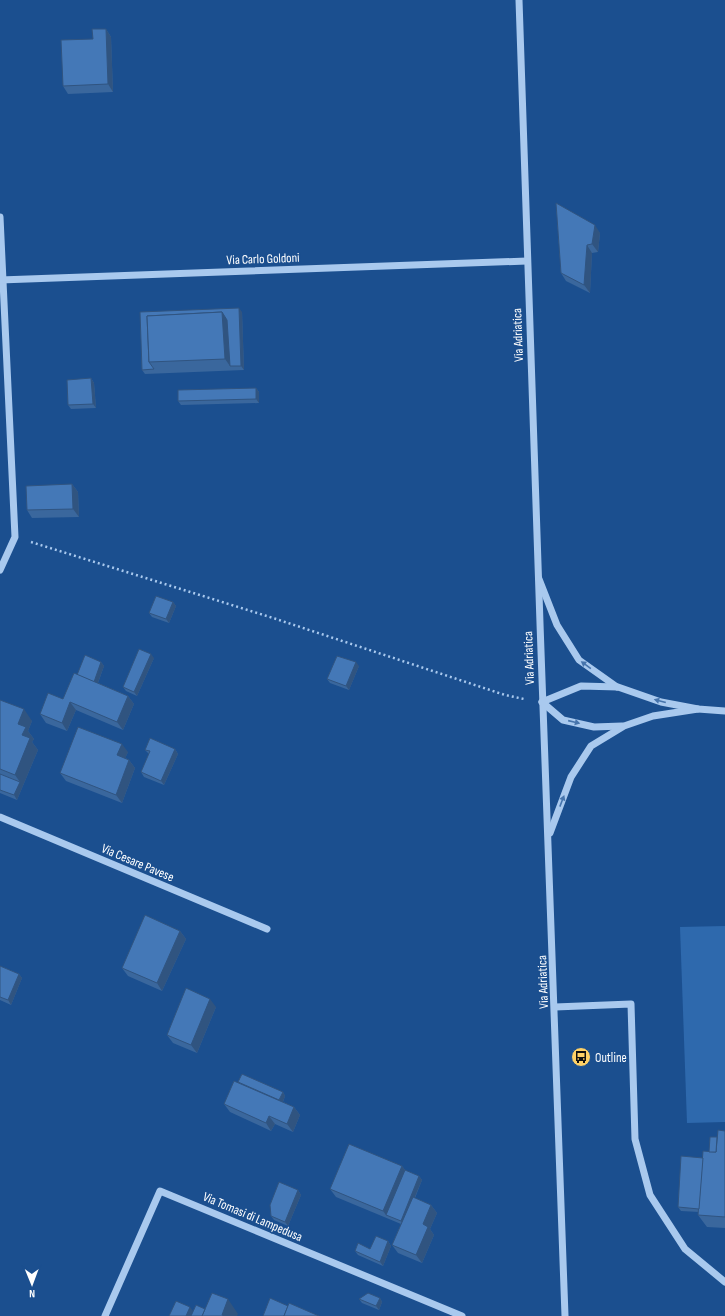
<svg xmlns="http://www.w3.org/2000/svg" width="725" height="1316" font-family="'Sofia Sans Condensed',sans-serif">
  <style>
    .green { fill: #2e69ad }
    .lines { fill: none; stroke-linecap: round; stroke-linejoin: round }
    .path { stroke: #a9c9ee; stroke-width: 2.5; stroke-dasharray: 2 3; stroke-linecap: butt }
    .minor { stroke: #a9c9ee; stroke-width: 7 }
    .wall { fill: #3a679d }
    .shaded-wall { fill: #305480 }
    .building { fill: #4478b7; stroke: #305480 }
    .oneway { fill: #4674ac }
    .labels { text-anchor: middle; stroke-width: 3; stroke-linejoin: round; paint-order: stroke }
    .street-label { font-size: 13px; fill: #fff; stroke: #1b4f8f }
    .poi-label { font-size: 13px; fill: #fff; stroke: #1b4f8f; text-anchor: start }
  </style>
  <rect width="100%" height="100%" fill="#1b4f8f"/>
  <path class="green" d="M725,926V1122L687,1123L680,927Z"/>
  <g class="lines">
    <path class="path" d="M31,542L273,618L505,695L524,699"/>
    <g class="minor">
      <path d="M519,0C532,439 550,877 565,1316"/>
      <path d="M0,217L15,537L0,570"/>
      <path d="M0,280L527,261"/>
      <path d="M539,579L557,625L579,660L617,687"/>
      <path d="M542,702L581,686L618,687L661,702L698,709L725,711"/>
      <path d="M542,702L563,720L594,727L622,726"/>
      <path d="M0,817L267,929"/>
      <path d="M550,833L571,777L591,746L624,726L653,716L698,709"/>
      <path d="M555,1007L631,1004L635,1139L650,1195L685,1249L725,1282"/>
      <path d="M105,1316L160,1191L462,1316"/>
    </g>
  </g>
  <g class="wall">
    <path d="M106,29L111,37L113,92L68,94L63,86L93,39Z"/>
    <path d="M556,203L600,233L598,252L592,253L590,293L566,281L561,273Z"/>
    <path d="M140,312H242L244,370L145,374L142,370Z"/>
    <path d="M91,378L94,383L96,408L71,409L68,405Z"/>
    <path d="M256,388L259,392V403L181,405L178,401Z"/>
    <path d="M72,484L78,492L79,517L32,518L27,510Z"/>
    <path d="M173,602L176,606L169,623L152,617L149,613Z"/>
    <path d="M154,658L137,696L126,691L123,687Z"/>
    <path d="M101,662L104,666L98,683L128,696L134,704L123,730L76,710L67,731L46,723L40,714L63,699L77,675Z"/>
    <path d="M359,666L349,690L330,683L327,679Z"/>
    <path d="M0,700L32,721L28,731L34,739L32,742L38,750L17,800L0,793Z"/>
    <path d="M175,749L178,754L164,785L144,777L141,772L149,754L145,750Z"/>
    <path d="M128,752L125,758L129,760L135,768L122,803L66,781L60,773Z"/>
    <path d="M180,931L186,939L162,991L128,976L122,968Z"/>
    <path d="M0,966L19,974L22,978L11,1005L0,1000Z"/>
    <path d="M216,1007L197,1053L173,1043L167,1035Z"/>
    <path d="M238,1082L283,1092L285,1096L283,1102L294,1107L300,1115L293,1132L275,1124L271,1131L230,1112L224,1104Z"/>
    <path d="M725,1131V1228L707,1227L698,1215L699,1212L681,1211L678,1207L703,1158L709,1152L717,1137Z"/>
    <path d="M402,1166L405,1170L419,1176L422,1180L415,1198L431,1205L437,1213L430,1229L434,1235L422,1263L398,1253L392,1245L401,1224L336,1197L330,1189Z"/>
    <path d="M298,1190L301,1195L288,1226L274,1220L271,1216Z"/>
    <path d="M388,1241L391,1246L383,1266L358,1255L355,1251L370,1249Z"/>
    <path d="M380,1298L382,1302L379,1310L362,1303L359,1299Z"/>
  </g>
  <g class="shaded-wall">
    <path d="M106,29L111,37L113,92L108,84Z"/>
    <path d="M595,225L600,233L598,252L592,244Z"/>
    <path d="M587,245L592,253L590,293L584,285Z"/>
    <path d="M239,308L242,312L244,370L241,366Z"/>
    <path d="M222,312L230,324V366L225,359Z"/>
    <path d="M91,378L94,383L96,408L93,404Z"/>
    <path d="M256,388L259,392V403L256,399Z"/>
    <path d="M72,484L78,492L79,517L73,509Z"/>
    <path d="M173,602L176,606L169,623L166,619Z"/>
    <path d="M151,654L154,658L137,696L134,692Z"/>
    <path d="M101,662L104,666L96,688L93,684Z"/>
    <path d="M356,662L359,666L349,690L346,686Z"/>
    <path d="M128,696L134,704L123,730L117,722Z"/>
    <path d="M70,702L76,710L67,731L62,723Z"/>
    <path d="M24,709L32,721L28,731L34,739L32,742L38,750L17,800L14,795L20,782L15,775L18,724Z"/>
    <path d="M122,744L128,752L123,763L117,755Z"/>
    <path d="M175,749L178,754L164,785L161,781Z"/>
    <path d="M129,760L135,768L122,803L116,795Z"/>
    <path d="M180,931L186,939L162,991L157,983Z"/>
    <path d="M19,974L22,978L11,1005L8,1000Z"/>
    <path d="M210,999L216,1007L197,1053L191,1045Z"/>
    <path d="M283,1092L285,1096L281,1107L278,1103Z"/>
    <path d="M294,1107L300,1115L293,1132L287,1124Z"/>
    <path d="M269,1116L275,1124L271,1131L266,1123Z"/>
    <path d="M402,1166L408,1174L386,1215L383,1211Z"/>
    <path d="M419,1176L422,1180L403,1225L401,1221Z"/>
    <path d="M298,1190L301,1195L288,1226L285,1222Z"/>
    <path d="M431,1205L437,1213L430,1229L434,1235L422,1263L416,1255L423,1224Z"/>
    <path d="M388,1241L391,1246L383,1266L380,1262Z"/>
    <path d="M380,1298L382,1302L379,1310L376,1306Z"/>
    <path d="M228,1299L238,1314L237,1316H223L222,1315Z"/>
    <path d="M190,1307L193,1311L191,1316H186Z"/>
  </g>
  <g class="building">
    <path d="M92,29H106L108,84L63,86L61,40L93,39Z"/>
    <path d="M556,203L595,225L592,244L587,245L584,285L561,273Z"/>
    <path d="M239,308L241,366H230L227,320L222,312L147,316L149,362L154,369L142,370L140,312Z"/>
    <path d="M222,312L225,359L149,362L147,316Z"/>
    <path d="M91,378L93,404L68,405L67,380Z"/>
    <path d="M256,388V399L178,401V390Z"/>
    <path d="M72,484L73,509L27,510L26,486Z"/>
    <path d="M156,596L173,602L166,619L149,613Z"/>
    <path d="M139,649L151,654L134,692L123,687Z"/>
    <path d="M85,655L101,662L94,682L77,675Z"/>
    <path d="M337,656L356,662L346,686L327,679Z"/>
    <path d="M74,673L128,696L117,722L70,702L62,723L40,714L48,693L63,699Z"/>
    <path d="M0,700L24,709L18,724L26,727L22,735L30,738L15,775L0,769Z"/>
    <path d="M78,727L122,744L117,755L129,760L116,795L60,773Z"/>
    <path d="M150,738L175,749L161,781L141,772L150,751L145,750Z"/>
    <path d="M0,774L20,782L14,795L0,790Z"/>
    <path d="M145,915L180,931L157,983L122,968Z"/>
    <path d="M0,966L19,974L8,1000L0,997Z"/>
    <path d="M186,988L210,999L191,1045L167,1035Z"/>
    <path d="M242,1074L283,1092L279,1100L238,1082Z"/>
    <path d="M234,1081L294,1107L287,1124L269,1116L266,1123L224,1104Z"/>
    <path d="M718,1130L725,1131V1217L698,1215L703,1151L716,1152Z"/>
    <path d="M710,1137H717L716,1152H709Z"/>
    <path d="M349,1144L402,1166L383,1211L330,1189Z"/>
    <path d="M681,1156L703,1158L699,1209L678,1207Z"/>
    <path d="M405,1170L419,1176L401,1221L386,1215Z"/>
    <path d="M279,1182L298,1190L285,1222L271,1216L270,1205Z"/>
    <path d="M413,1197L431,1205L423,1224L428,1227L416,1255L392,1245Z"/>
    <path d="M376,1236L388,1241L380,1262L355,1251L358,1243L370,1249Z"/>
    <path d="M212,1293L228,1299L222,1315L225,1316H202Z"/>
    <path d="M368,1293L380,1298L376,1306L359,1299Z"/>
    <path d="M270,1298L288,1306L284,1316H263Z"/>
    <path d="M176,1301L190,1307L186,1316H169Z"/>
    <path d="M289,1303L319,1316H284Z"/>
    <path d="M196,1305L205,1309L202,1316H191Z"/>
  </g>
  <defs><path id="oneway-solid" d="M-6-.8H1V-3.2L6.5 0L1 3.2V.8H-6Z"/></defs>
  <g class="oneway">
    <use href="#oneway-solid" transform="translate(586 665) rotate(-144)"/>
    <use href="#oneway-solid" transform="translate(660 701) rotate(-165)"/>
    <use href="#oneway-solid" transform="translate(574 722) rotate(13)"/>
    <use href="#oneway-solid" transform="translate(562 801) rotate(-69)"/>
  </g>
  <defs>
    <g id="bus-disc" transform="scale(1)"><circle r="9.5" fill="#ffd166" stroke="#1b4f8f"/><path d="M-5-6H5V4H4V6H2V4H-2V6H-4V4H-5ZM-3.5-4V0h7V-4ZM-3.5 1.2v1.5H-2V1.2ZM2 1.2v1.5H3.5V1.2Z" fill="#111"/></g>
  </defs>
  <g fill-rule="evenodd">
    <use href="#bus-disc" x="581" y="1057"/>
  </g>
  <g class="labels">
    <g class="street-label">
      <text transform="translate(263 258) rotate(-2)" y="5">Via Carlo Goldoni</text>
      <text transform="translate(517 335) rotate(-92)" y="5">Via Adriatica</text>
      <text transform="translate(528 658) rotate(-92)" y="5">Via Adriatica</text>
      <text transform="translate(138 862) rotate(23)" y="5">Via Cesare Pavese</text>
      <text transform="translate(542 982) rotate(-92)" y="5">Via Adriatica</text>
      <text transform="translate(253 1216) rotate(23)" y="5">Via Tomasi di Lampedusa</text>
    </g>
    <g class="poi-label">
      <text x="595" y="1062">Outline</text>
    </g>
  </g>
  <g transform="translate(32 1284) rotate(179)" stroke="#1b4f8f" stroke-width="3" paint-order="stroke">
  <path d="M0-3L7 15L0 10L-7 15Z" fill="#ffffff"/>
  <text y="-6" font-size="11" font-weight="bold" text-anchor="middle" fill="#ffffff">N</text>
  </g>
</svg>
